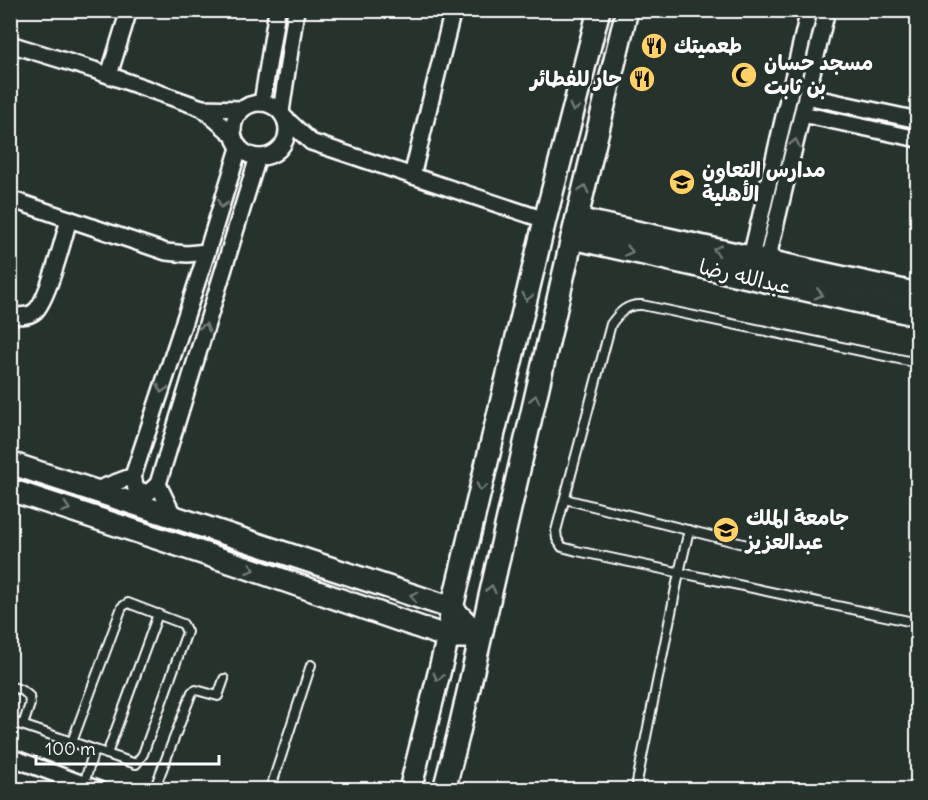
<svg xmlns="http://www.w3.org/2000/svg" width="928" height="800" font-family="Delius,'Playpen Sans Arabic',sans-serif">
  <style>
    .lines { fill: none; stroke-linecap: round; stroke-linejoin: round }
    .lane-casing { stroke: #fff; stroke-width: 12 }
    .street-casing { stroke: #fff; stroke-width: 20 }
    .secondary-casing { stroke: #fff; stroke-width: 26 }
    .lane { stroke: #26332d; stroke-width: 8 }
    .street { stroke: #26332d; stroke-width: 15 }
    .secondary { stroke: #26332d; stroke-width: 21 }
    .oneway { stroke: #727a76 }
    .labels { text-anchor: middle; stroke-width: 6; stroke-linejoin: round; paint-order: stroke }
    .poi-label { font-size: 21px; font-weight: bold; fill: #fff; stroke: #26332d; text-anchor: start }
    .street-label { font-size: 21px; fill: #fff; stroke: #26332d }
  </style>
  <rect width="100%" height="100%" fill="#26332d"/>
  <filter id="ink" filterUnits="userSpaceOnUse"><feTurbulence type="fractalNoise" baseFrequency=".0167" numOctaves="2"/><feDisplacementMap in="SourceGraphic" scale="12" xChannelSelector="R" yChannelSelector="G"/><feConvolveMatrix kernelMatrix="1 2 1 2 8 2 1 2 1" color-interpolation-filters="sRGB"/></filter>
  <g filter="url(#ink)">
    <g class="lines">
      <g class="lane-casing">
        <g id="lane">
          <path d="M918,363L642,305C627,304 620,312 611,324L556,531L557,539L562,547L577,551L918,623"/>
          <path d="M565,499L751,546"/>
          <path d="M128,603L183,624L187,632L143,754L136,764L72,742L119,615L122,607Z"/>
          <path d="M10,686L23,691L29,696L30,704L23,725"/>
          <path d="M10,721L72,742"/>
          <path d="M107,754L158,614"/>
          <path d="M84,784L94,750"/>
          <path d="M154,790L192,692L196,690L218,696L224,679"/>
          <path d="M270,790L311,665"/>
          <path d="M641,790L637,782L679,573L689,530"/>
        </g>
      </g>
      <g class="street-casing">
        <g id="street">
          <path d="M10,44L94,70L202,108L242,109"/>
          <path d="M109,75L129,10"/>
          <path d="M806,96L918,120"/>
          <circle cx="260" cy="130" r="27"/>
          <path d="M262,103L277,10"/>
          <path d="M202,108L233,135"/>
          <path d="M281,112L296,10"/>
          <path d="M802,114L918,139"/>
          <path d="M285,118L311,142L545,220"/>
          <path d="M412,176L453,10"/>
          <path d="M10,199L166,252L187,254L207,252"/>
          <path d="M751,257L809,10"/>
          <path d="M767,261L827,10"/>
          <path d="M10,315C18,316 27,317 34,312C47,303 64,237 69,219"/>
          <path d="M133,476L136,489L148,493L158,484L258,157"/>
          <path d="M158,484L174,517"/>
          <path d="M93,491L133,476L207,252L239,148"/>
          <path d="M10,757L99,790"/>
        </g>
      </g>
      <g class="secondary-casing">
        <g id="secondary">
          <path d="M577,219L918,294"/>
          <path d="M572,238L918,315"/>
          <path d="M10,463L452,608L480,637H448L251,569L10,490"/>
          <path d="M410,790L448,637L452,608L545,220L599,10"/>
          <path d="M444,790L458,736L572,238L627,10"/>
        </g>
      </g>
      <use href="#lane" class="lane"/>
      <use href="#street" class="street"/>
      <use href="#secondary" class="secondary"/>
    </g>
    <defs><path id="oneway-chevron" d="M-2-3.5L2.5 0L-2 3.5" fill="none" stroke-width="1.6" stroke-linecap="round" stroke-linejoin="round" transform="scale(1.5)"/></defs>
    <g class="oneway">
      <use href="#oneway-chevron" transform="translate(574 108) rotate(104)"/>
      <use href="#oneway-chevron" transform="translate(795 143) rotate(-77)"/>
      <use href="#oneway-chevron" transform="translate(584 189) rotate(-76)"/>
      <use href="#oneway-chevron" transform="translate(222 204) rotate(107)"/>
      <use href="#oneway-chevron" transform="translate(717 250) rotate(-168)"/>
      <use href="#oneway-chevron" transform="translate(629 251) rotate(13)"/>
      <use href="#oneway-chevron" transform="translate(819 294) rotate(12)"/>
      <use href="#oneway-chevron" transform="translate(527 297) rotate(104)"/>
      <use href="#oneway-chevron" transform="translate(205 327) rotate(-73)"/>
      <use href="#oneway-chevron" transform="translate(162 389) rotate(108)"/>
      <use href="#oneway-chevron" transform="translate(535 399) rotate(-77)"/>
      <use href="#oneway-chevron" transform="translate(481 487) rotate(104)"/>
      <use href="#oneway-chevron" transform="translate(66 508) rotate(18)"/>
      <use href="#oneway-chevron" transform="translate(251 569) rotate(19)"/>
      <use href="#oneway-chevron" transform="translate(491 589) rotate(-77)"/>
      <use href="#oneway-chevron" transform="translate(414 596) rotate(-162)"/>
      <use href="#oneway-chevron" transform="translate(438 677) rotate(104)"/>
    </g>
  </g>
  <defs>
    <g id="restaurant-disc" transform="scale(1.35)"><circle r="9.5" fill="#ffd166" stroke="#26332d"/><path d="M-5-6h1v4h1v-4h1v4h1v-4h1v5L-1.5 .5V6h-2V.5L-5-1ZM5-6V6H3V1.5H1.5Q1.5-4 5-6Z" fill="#111"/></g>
    <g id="mosque-disc" transform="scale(1.35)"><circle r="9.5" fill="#ffd166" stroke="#26332d"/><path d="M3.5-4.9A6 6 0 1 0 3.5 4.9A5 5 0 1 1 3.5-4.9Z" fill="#111"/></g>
    <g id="school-disc" transform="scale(1.35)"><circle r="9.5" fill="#ffd166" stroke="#26332d"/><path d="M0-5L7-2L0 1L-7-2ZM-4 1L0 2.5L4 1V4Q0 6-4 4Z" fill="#111"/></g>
    <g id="university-disc" transform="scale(1.35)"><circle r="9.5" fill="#ffd166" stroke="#26332d"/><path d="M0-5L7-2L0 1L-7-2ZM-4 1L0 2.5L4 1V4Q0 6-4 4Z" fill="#111"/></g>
  </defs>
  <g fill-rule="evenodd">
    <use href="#restaurant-disc" x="654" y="46"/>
    <use href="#mosque-disc" x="744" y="75"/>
    <use href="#restaurant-disc" x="642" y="79"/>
    <use href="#school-disc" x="682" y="182"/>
    <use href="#university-disc" x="726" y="530"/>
  </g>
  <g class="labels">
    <g class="poi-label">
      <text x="674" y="53">طعميتك</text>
      <text x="764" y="70">مسجد حسان<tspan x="764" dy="24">بن ثابت</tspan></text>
      <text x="622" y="86" text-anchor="end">حار للفطائر</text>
      <text x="702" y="177">مدارس التعاون<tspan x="702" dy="24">الأهلية</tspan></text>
      <text x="746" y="525">جامعة الملك<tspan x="746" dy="24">عبدالعزيز</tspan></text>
    </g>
    <g class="street-label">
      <text transform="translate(745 277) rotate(13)" y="7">عبدالله رضا</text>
    </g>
  </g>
  <rect width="928" height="800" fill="none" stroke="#26332d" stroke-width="36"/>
  <rect x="18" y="18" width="892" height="764" fill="none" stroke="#fff" stroke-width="2" filter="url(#ink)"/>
  <path d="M36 755v9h183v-9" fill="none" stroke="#ffffff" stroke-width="3"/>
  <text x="45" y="755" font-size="18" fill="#ffffff" stroke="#26332d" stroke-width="4.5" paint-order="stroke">100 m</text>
</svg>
